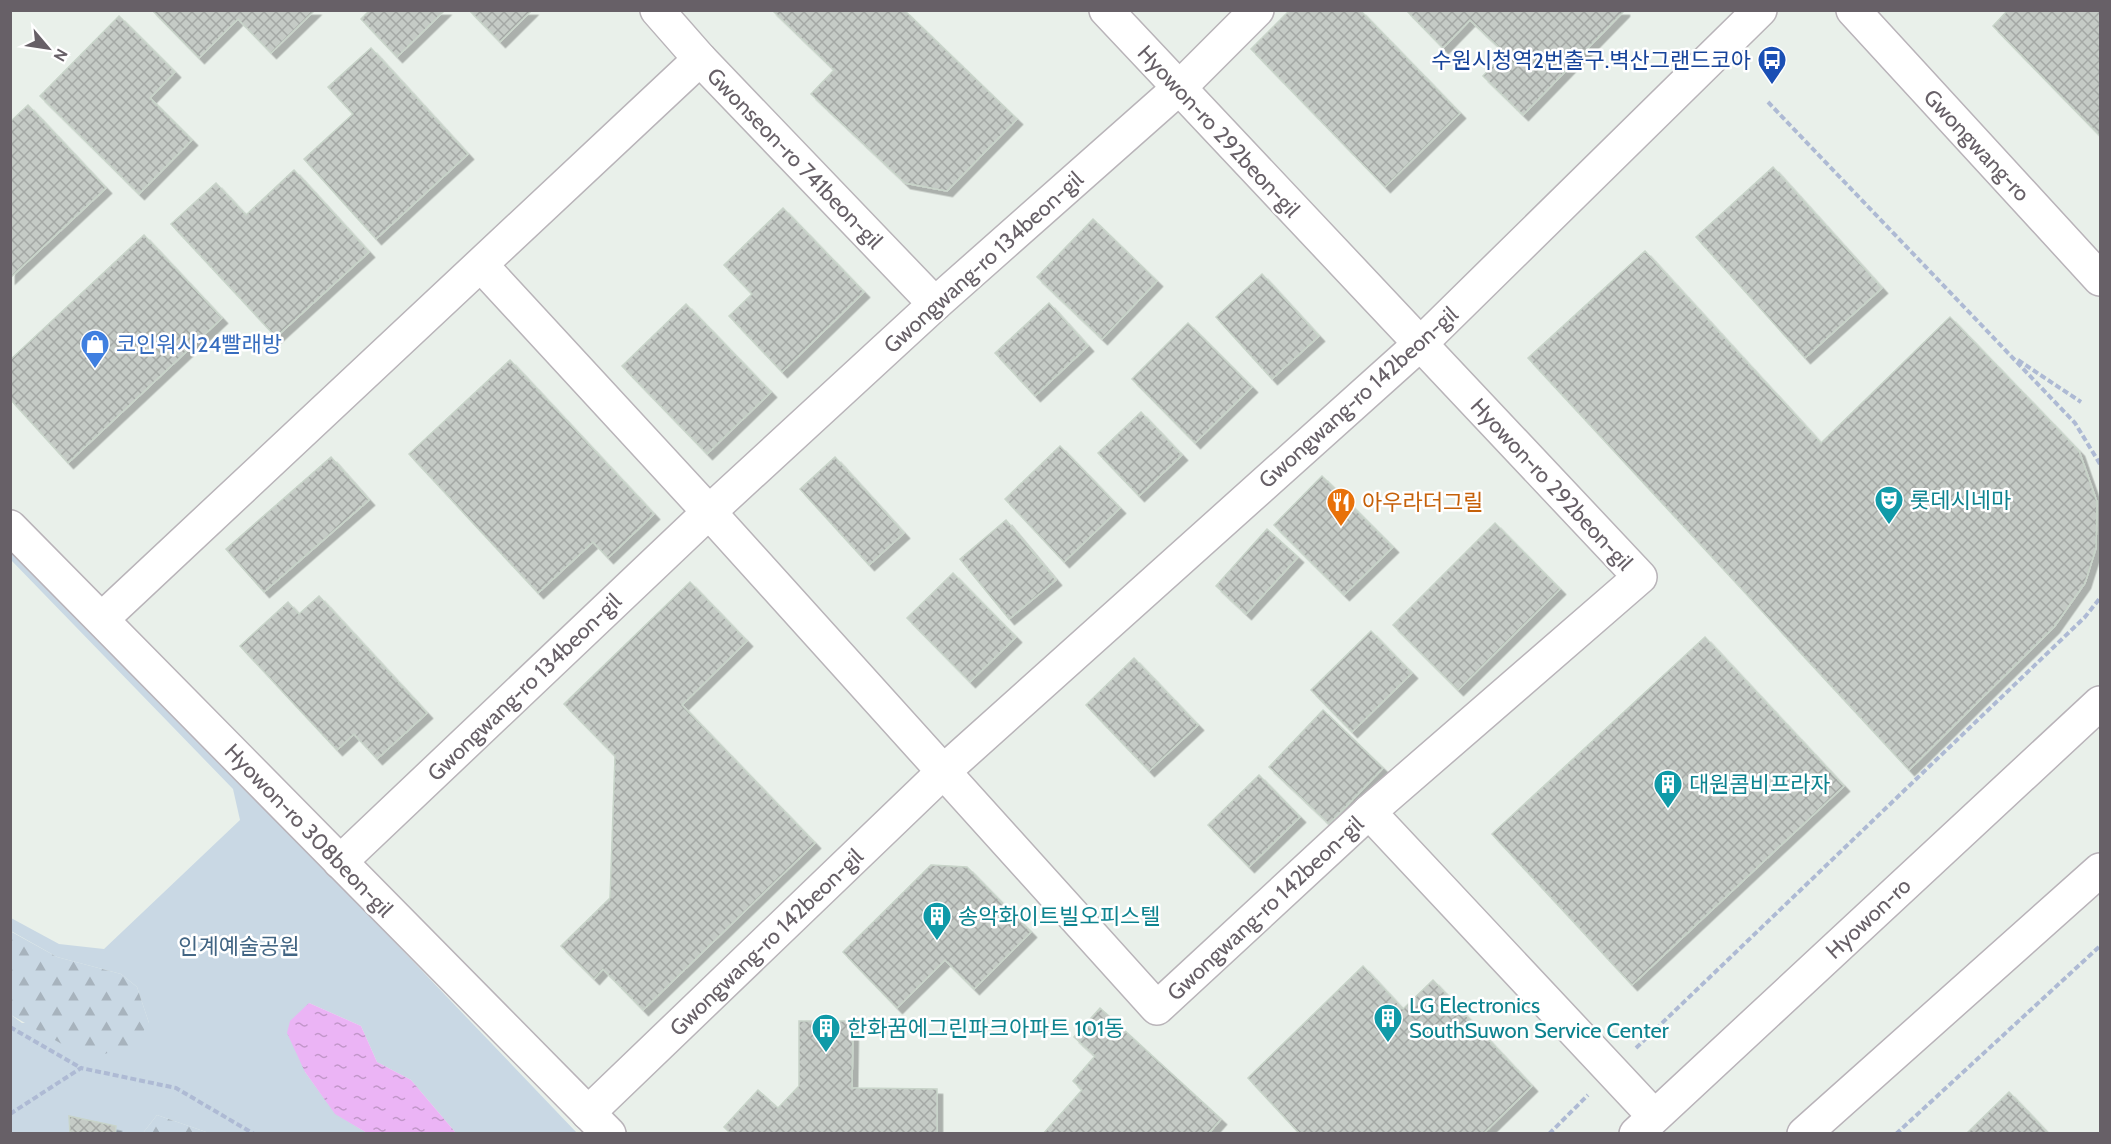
<svg xmlns="http://www.w3.org/2000/svg" width="2111" height="1144" font-family="Cabin,'Noto Sans KR',sans-serif">
  <style>
    .green { fill: #c9d8e4 }
    .forest { fill: url(#forest-firs) }
    .water { fill: url(#water-ripples) }
    .building { fill: url(#building-cross-hatch); stroke: #c8d4c9; stroke-width: 1.5; filter: url(#shadow) }
    .lines { fill: none; stroke-linecap: round; stroke-linejoin: round }
    .street-casing { stroke: #b9b4b9; stroke-width: 36 }
    .secondary-casing { stroke: #b9b3b9; stroke-width: 36 }
    .path { stroke: #aebad4; stroke-width: 4; stroke-dasharray: 6 3; stroke-linecap: butt }
    .street { stroke: #fff; stroke-width: 33 }
    .secondary { stroke: #fff; stroke-width: 33 }
    .labels { text-anchor: middle; stroke-width: 5; stroke-linejoin: round; paint-order: stroke }
    .transit-label { font-size: 22px; fill: #164399; stroke: #fff; text-anchor: end }
    .street-label { font-size: 22px; fill: #676067; stroke: #fff }
    .shop-label { font-size: 22px; fill: #366cbe; stroke: #fff; text-anchor: start }
    .culture-label { font-size: 22px; fill: #0d838f; stroke: #fff; text-anchor: start }
    .food-label { font-size: 22px; fill: #c56008; stroke: #fff; text-anchor: start }
    .park-label { font-size: 22px; fill: #426583; stroke: #fff }
  </style>
  <defs>
    <pattern id="forest-firs" width="22" height="20" patternUnits="userSpaceOnUse" patternTransform="scale(1.5)"><rect width="22" height="20" fill="#c9d8e4"/><path d="M5 1l3.5 6h-7zM16 11l3.5 6h-7z" fill="#a7b3bd"/></pattern>
    <pattern id="water-ripples" width="26" height="14" patternUnits="userSpaceOnUse" patternTransform="scale(1.5)"><rect width="26" height="14" fill="#ebb4f5"/><path d="M2 4q2-2 4 0t4 0M15 11q2-2 4 0t4 0" fill="none" stroke="#c296ca"/></pattern>
    <pattern id="building-cross-hatch" width="8" height="8" patternUnits="userSpaceOnUse" patternTransform="scale(1.5)"><rect width="8" height="8" fill="#c5cbc6"/><path d="M0 0l8 8M0 8l8-8" fill="none" stroke="#a4a8a5"/></pattern>
    <filter id="shadow"><feDropShadow dx="5.5" dy="5.5" stdDeviation="0" flood-color="#0004"/></filter>
  </defs>
  <rect width="100%" height="100%" fill="#e9f0ea"/>
  <path class="green" d="M10,552L279,821L577,1133H456L411,1080L377,1062L361,1026L309,1003L305,1072L335,1113L367,1133H209L157,1115L143,1133H11V1015L22,1023H149L137,987L121,974L57,957L11,931V918L59,944L104,949L240,820L233,789L11,560Z"/>
  <g class="forest">
    <path d="M10,931L57,957L121,974L137,987L149,1023L134,1045L88,1059L11,1015Z"/>
    <path d="M157,1115L209,1133H143Z"/>
  </g>
  <path class="water" d="M309,1003L361,1026L377,1062L411,1080L456,1133H367L335,1114L305,1072L287,1033L290,1021Z"/>
  <g class="building">
    <path d="M152,10H315L271,53L238,19L199,58Z"/>
    <path d="M370,10H445L397,57L361,19Z"/>
    <path d="M469,10H532L500,42Z"/>
    <path d="M772,10H904L1017,119L947,191L905,183L811,94L834,70Z"/>
    <path d="M1290,10H1360L1460,113L1385,187L1251,49Z"/>
    <path d="M1406,10H1624V11L1523,115L1483,76L1505,53L1470,20L1443,48Z"/>
    <path d="M2008,10H2100V136L1993,26Z"/>
    <path d="M119,16L175,72L150,98L192,140L139,194L40,96Z"/>
    <path d="M371,48L468,154L376,239L304,159L353,114L328,87Z"/>
    <path d="M28,105L106,188L10,278V122Z"/>
    <path d="M1773,167L1882,288L1805,358L1696,237Z"/>
    <path d="M294,170L369,252L276,337L171,224L216,183L246,215Z"/>
    <path d="M783,208L864,292L782,372L729,316L752,294L724,265Z"/>
    <path d="M1093,219L1157,281L1102,339L1037,277Z"/>
    <path d="M144,235L222,318L68,463L10,399V360Z"/>
    <path d="M1645,251L1821,443L1950,317L2079,451L2097,502L2096,548L2085,583L2054,627L1909,770L1528,358Z"/>
    <path d="M1262,274L1319,336L1272,379L1216,317Z"/>
    <path d="M1049,303L1088,346L1035,396L995,353Z"/>
    <path d="M686,304L771,392L707,454L622,366Z"/>
    <path d="M1188,323L1252,387L1195,443L1132,379Z"/>
    <path d="M510,360L654,514L608,558L593,542L538,593L409,454Z"/>
    <path d="M1141,412L1182,455L1139,496L1098,453Z"/>
    <path d="M1060,446L1120,508L1064,562L1005,499Z"/>
    <path d="M331,457L369,500L264,592L226,549Z"/>
    <path d="M835,457L904,533L869,565L800,489Z"/>
    <path d="M1322,476L1393,547L1344,595L1274,525Z"/>
    <path d="M1006,520L1056,580L1009,619L960,559Z"/>
    <path d="M1495,523L1560,589L1458,690L1393,625Z"/>
    <path d="M1267,529L1298,557L1246,614L1216,586Z"/>
    <path d="M953,573L1016,637L970,682L907,618Z"/>
    <path d="M690,582L747,641L682,705L815,843L643,1010L603,969L594,979L561,946L610,898L615,756L564,704Z"/>
    <path d="M319,596L427,713L377,759L354,734L337,750L240,646L288,602L299,614Z"/>
    <path d="M1371,631L1412,673L1352,732L1311,690Z"/>
    <path d="M1705,637L1844,786L1632,985L1492,834Z"/>
    <path d="M1134,658L1198,725L1149,771L1086,705Z"/>
    <path d="M1323,710L1383,768L1329,824L1269,767Z"/>
    <path d="M1259,775L1300,817L1249,867L1208,825Z"/>
    <path d="M931,865L967,867L1031,932L974,989L945,960L897,1008L843,952Z"/>
    <path d="M1363,966L1403,1009L1433,980L1532,1086L1483,1134H1300L1248,1078Z"/>
    <path d="M1100,1008L1221,1119L1208,1134H1043L1082,1090L1073,1081L1095,1056L1074,1037Z"/>
    <path d="M799,1021H853L852,1088L937,1089V1134H731L724,1127L758,1090L778,1108L799,1086Z"/>
    <path d="M2009,1092L2049,1134H1966Z"/>
    <path d="M69,1116L116,1126L115,1134H70Z"/>
  </g>
  <g class="lines">
    <g class="street-casing">
      <g id="street">
        <path d="M657,10L700,59L935,304"/>
        <path d="M1106,10L1640,577L1369,812L1654,1116"/>
        <path d="M481,265L709,512L1157,1008L1369,812"/>
        <path d="M102,619L700,59"/>
        <path d="M340,862L709,512L935,304L1179,88L1257,10"/>
        <path d="M588,1113L944,771L1420,344L1760,10"/>
      </g>
    </g>
    <g class="secondary-casing">
      <g id="secondary">
        <path d="M1853,10L2100,279"/>
        <path d="M10,527L609,1134"/>
        <path d="M1636,1134L2100,703"/>
        <path d="M1804,1134L2100,870"/>
      </g>
    </g>
    <g class="path">
      <path d="M1768,102L2075,423L2100,464"/>
      <path d="M2018,360L2081,402"/>
      <path d="M10,1027L81,1068"/>
      <path d="M1636,1048L2085,617L2100,598"/>
      <path d="M10,1114L81,1068L176,1088L254,1134"/>
      <path d="M1549,1134L1588,1095"/>
      <path d="M1896,1134L2100,946"/>
    </g>
    <use href="#street" class="street"/>
    <use href="#secondary" class="secondary"/>
  </g>
  <defs>
    <g id="bus-pin" transform="scale(1.5)"><path d="M0 17L-7.5 6A9.5 9.5 0 1 1 7.5 6Z" fill="#1a4fb4" stroke="#fff"/><path d="M-5-6H5V4H4V6H2V4H-2V6H-4V4H-5ZM-3.5-4V0h7V-4ZM-3.5 1.2v1.5H-2V1.2ZM2 1.2v1.5H3.5V1.2Z" fill="#fff"/></g>
    <g id="shop-pin" transform="scale(1.5)"><path d="M0 17L-7.5 6A9.5 9.5 0 1 1 7.5 6Z" fill="#3f7fe0" stroke="#fff"/><path d="M-5-2.5h2.3a2.7 3.5 0 0 1 5.4 0H5L5.5 6h-11ZM-1.5-2.5h3a1.5 2.3 0 0 0-3 0Z" fill="#fff"/></g>
    <g id="theatre-pin" transform="scale(1.5)"><path d="M0 17L-7.5 6A9.5 9.5 0 1 1 7.5 6Z" fill="#0f9aa8" stroke="#fff"/><path d="M-5-5.5Q0-4 5-5.5V0Q5 5 0 6Q-5 5-5 0ZM-3.3-2.5H-1v1.5H-3.3ZM1-2.5H3.3v1.5H1ZM-2.8 1Q0 5.5 2.8 1Z" fill="#fff"/></g>
    <g id="restaurant-pin" transform="scale(1.5)"><path d="M0 17L-7.5 6A9.5 9.5 0 1 1 7.5 6Z" fill="#e8710a" stroke="#fff"/><path d="M-5-6h1v4h1v-4h1v4h1v-4h1v5L-1.5 .5V6h-2V.5L-5-1ZM5-6V6H3V1.5H1.5Q1.5-4 5-6Z" fill="#fff"/></g>
    <g id="building-pin" transform="scale(1.5)"><path d="M0 17L-7.5 6A9.5 9.5 0 1 1 7.5 6Z" fill="#0f9aa8" stroke="#fff"/><path d="M-4-6H4V6H1V3H-1V6H-4ZM-2.5-4.3h1.7v1.8h-1.7ZM.8-4.3h1.7v1.8H.8ZM-2.5-1h1.7V.8h-1.7ZM.8-1h1.7V.8H.8Z" fill="#fff"/></g>
  </defs>
  <g fill-rule="evenodd">
    <use href="#bus-pin" x="1772" y="60"/>
    <use href="#shop-pin" x="95" y="344"/>
    <use href="#theatre-pin" x="1889" y="500"/>
    <use href="#restaurant-pin" x="1341" y="502"/>
    <use href="#building-pin" x="1668" y="784"/>
    <use href="#building-pin" x="937" y="916"/>
    <use href="#building-pin" x="1388" y="1018"/>
    <use href="#building-pin" x="826" y="1028"/>
  </g>
  <g class="labels">
    <g class="transit-label">
      <text x="1751" y="68">수원시청역2번출구.벽산그랜드코아</text>
    </g>
    <g class="street-label">
      <text transform="translate(1219 131) rotate(47)" y="8">Hyowon-ro 292beon-gil</text>
      <text transform="translate(1977 145) rotate(47)" y="8">Gwongwang-ro</text>
      <text transform="translate(795 158) rotate(46)" y="8">Gwonseon-ro 741beon-gil</text>
      <text transform="translate(983 262) rotate(-42)" y="8">Gwongwang-ro 134beon-gil</text>
      <text transform="translate(1358 397) rotate(-42)" y="8">Gwongwang-ro 142beon-gil</text>
      <text transform="translate(1552 484) rotate(47)" y="8">Hyowon-ro 292beon-gil</text>
      <text transform="translate(524 687) rotate(-44)" y="8">Gwongwang-ro 134beon-gil</text>
      <text transform="translate(309 830) rotate(46)" y="8">Hyowon-ro 308beon-gil</text>
      <text transform="translate(1265 908) rotate(-43)" y="8">Gwongwang-ro 142beon-gil</text>
      <text transform="translate(1868 918) rotate(-43)" y="8">Hyowon-ro</text>
      <text transform="translate(766 942) rotate(-44)" y="8">Gwongwang-ro 142beon-gil</text>
    </g>
    <g class="shop-label">
      <text x="116" y="352">코인워시24빨래방</text>
    </g>
    <g class="culture-label">
      <text x="1910" y="508">롯데시네마</text>
      <text x="1689" y="792">대원콤비프라자</text>
      <text x="958" y="924">송악화이트빌오피스텔</text>
      <text x="1409" y="1013">LG Electronics<tspan x="1409" dy="25">SouthSuwon Service Center</tspan></text>
      <text x="847" y="1036">한화꿈에그린파크아파트 101동</text>
    </g>
    <g class="food-label">
      <text x="1362" y="510">아우라더그릴</text>
    </g>
    <g class="park-label">
      <text x="239" y="954">인계예술공원</text>
    </g>
  </g>
  <rect width="2111" height="1144" fill="none" stroke="#676067" stroke-width="24"/>
  <g transform="translate(48 48) rotate(119)" stroke="#ffffff" stroke-width="4.5" paint-order="stroke">
  <path d="M0-4.5L10 22L0 15L-10 22Z" fill="#676067"/>
  <text y="-9" font-size="16" font-weight="bold" text-anchor="middle" fill="#676067">N</text>
  </g>
</svg>
